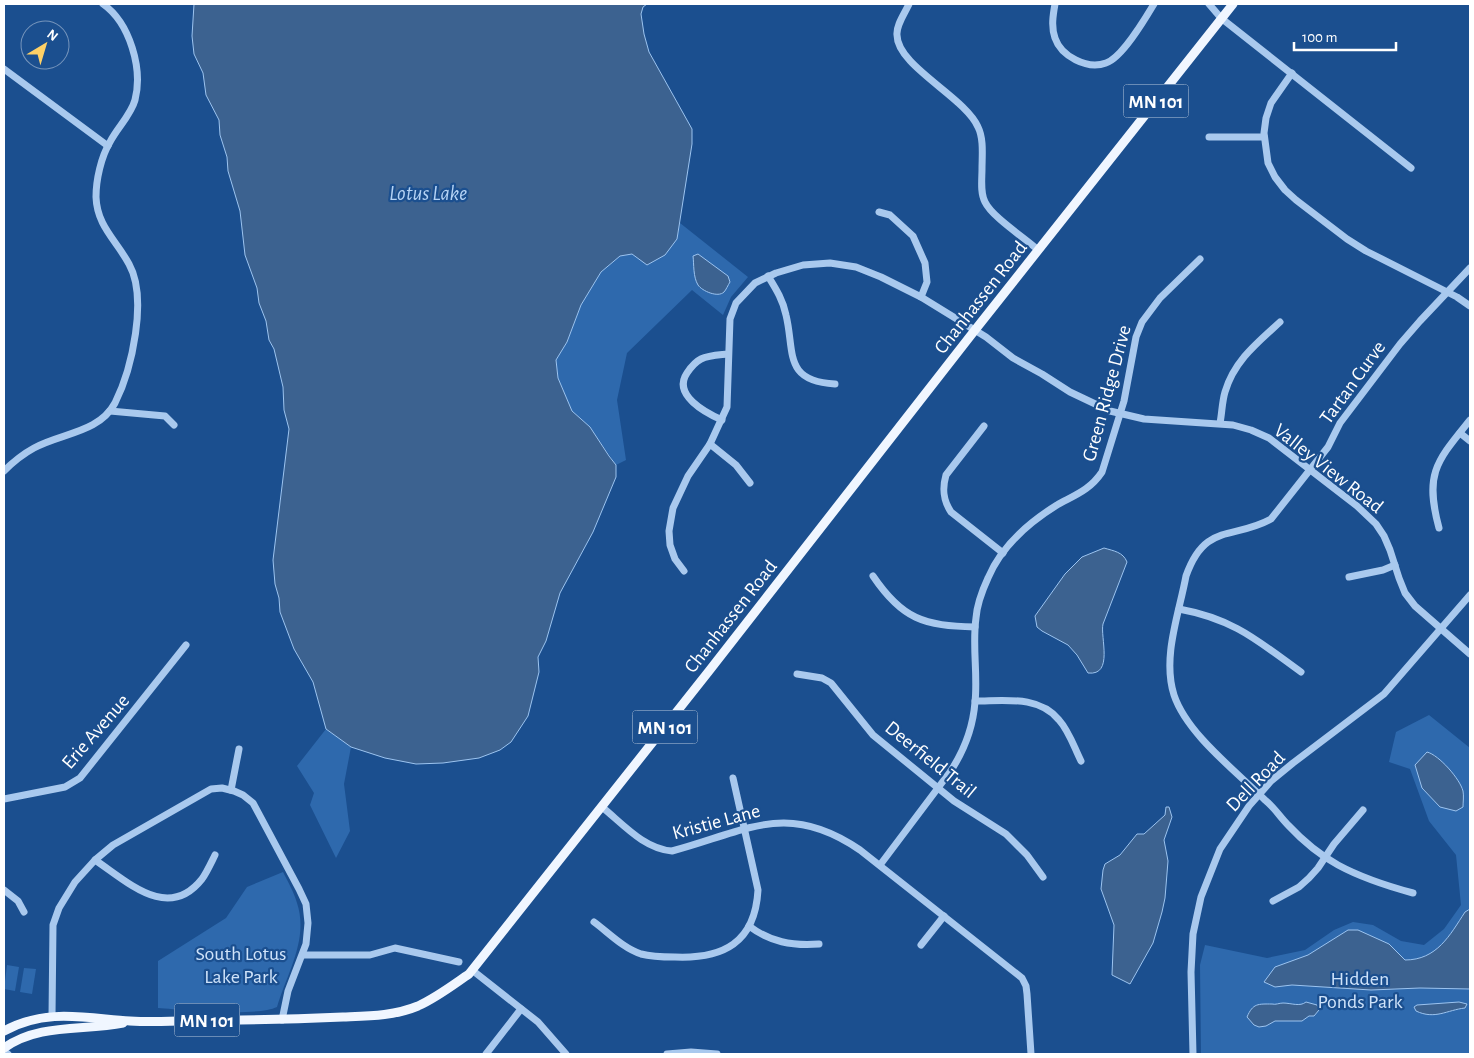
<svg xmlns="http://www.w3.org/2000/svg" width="1474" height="1058" font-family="'Alegreya Sans',sans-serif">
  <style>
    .green { fill: #2e69ad }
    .water { fill: #3c6290; stroke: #9cc4f0 }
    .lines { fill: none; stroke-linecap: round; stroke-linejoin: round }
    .minor { stroke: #a9c9ee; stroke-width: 7 }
    .major { stroke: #f0f6ff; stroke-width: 9 }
    .labels { text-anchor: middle; stroke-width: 4.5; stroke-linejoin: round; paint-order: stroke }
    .shield { fill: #1b4f8f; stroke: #bbcadd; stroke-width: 1 }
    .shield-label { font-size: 19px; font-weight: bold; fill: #fff }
    .street-label { font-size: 20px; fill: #fff; stroke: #1b4f8f }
    .park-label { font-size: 20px; fill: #cfe3fa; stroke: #1b4f8f }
    .water-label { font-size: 21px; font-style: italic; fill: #b5d3f5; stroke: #1b4f8f }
  </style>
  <rect width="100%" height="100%" fill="#1b4f8f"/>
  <g class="green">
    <path d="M680,223L748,277L731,297L723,315L692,290L627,353L617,400L626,460L616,465L590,427L572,411L558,378L556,360L567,342L581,305L601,272L620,256L632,254L677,239Z"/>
    <path d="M1429,715L1470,748V1054H1201L1200,965L1205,945L1267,958L1305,950L1334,930L1353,922L1373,925L1401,941L1424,945L1444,929L1461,905L1456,855L1429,821L1410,769L1389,762L1396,732Z"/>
    <path d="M326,729L351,747L344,784L350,831L336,858L310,805L314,793L297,766Z"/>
    <path d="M283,872C288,882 294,892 297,903C309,939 287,973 277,1007C256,1017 185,1010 158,1008V961L226,918L247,887Z"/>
    <path d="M7,965L19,967L15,991L4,989Z"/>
    <path d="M24,968L36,969L32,994L20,992Z"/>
  </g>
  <g class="water">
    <path d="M194,4H647L643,7L641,14L644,34L649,52L692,129V144L677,239L665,255L647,265L632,254L620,256L601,272L581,305L567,342L556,360L558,378L572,411L590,427L609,456L616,465V477L593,532L560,593L546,641L538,657L539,672L528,716L511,742L500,750L479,758L443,763L416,764L385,758L351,747L326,729L313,682L294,649L280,612L279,598L275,584L273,560L289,429L284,410L283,387L274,349L269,340L266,321L259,303L257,288L245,255L240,211L228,171L227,157L220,135L219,120L206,95L203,73L194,54L192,36Z"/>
    <path d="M698,254L728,276L730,282C728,285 726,290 724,292C718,298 702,291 698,285C693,277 694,264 693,256Z"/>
    <path d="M1104,548C1114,551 1123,552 1127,562L1103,624C1100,637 1114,676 1088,673L1077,655L1068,645L1042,631L1037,627L1035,616L1065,574L1082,557Z"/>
    <path d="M1427,752C1439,755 1460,779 1463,791C1464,796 1463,802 1463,807L1456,811L1440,807L1422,788L1415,765Z"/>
    <path d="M1166,807H1169L1172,817L1164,840L1168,861L1165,898L1162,912L1153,943L1130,984L1112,975L1114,925L1101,889L1103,870L1105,864L1120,855L1137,834H1144L1165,815Z"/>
    <path d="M1470,909V989L1420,988L1371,990L1292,985L1275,987L1264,982L1275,967L1308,955L1348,930H1358L1389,944L1405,960C1437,960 1450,935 1465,912Z"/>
    <path d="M1306,1002L1317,1005L1319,1010L1314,1016H1309L1302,1021H1275L1266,1026L1259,1027L1254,1025L1247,1017C1253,1003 1258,1004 1272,1004C1276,1005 1279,1003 1283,1003C1291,1003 1300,1007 1306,1002Z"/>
    <path d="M1459,1002L1467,1004L1465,1008C1447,1010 1435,1020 1416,1011L1414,1007L1417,1005Z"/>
  </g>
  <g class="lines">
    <g class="minor">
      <path d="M909,4C905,13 896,25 897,35C897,66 965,97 978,127C984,139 982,156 982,169C982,179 980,193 985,202C992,217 1025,238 1038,250"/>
      <path d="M1055,4C1053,15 1051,27 1055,38C1061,56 1087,70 1106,63C1122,58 1145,19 1154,4"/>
      <path d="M1209,4L1221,18L1411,168"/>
      <path d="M4,69L108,146"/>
      <path d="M1292,73L1271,103L1266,118L1264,133L1268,163L1275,177L1285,190L1296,200L1347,239L1366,251L1457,297L1470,306"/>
      <path d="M1209,137H1264"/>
      <path d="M879,212L890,215L913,236L925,263L927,282L921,297"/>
      <path d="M768,276C776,289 783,300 786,315C795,352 783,381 835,384"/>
      <path d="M110,411L165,416L174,425"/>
      <path d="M722,420C706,413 672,395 687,373C691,367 695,362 701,359C709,355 719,355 728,354"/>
      <path d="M1220,423C1222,413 1222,402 1225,392C1234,361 1257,343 1280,322"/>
      <path d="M984,426L946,475C942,489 943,500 951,512L1003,553"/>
      <path d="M1460,433L1470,441"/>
      <path d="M710,444L736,465L750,483"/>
      <path d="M4,471C13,462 23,454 34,448C61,433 99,433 115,403C132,369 148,298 129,264C116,240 97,226 96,197C96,180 101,157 110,142C117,128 131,115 135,100C143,69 130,23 103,4"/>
      <path d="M1439,528C1424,473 1437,461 1470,420"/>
      <path d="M684,571L675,559L670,545L669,531L673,508L688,476L710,444L727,407L730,319L736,303L755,283L776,273L803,265L830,263L856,267L881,277L921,297L986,337L1013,358L1042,374L1070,392L1110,411L1144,419L1233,425L1251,430L1269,438L1357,506L1376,524L1384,536L1390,550L1399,578L1405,593L1415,606L1470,654"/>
      <path d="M873,576C902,619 924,626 975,627"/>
      <path d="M1349,577L1383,570L1395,565"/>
      <path d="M1179,609C1234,619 1258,641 1301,672"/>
      <path d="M797,674L822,678L831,683L873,735L954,801L1006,834L1027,855L1043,877"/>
      <path d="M975,701C1004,701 1039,695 1059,720C1069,731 1074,747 1081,761"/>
      <path d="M231,790L239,749"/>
      <path d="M4,799L65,787L80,778L186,645"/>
      <path d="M602,807C623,824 644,849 672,851C747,831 787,800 860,850L1022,978L1026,986L1027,994L1031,1054"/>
      <path d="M95,860C128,882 168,922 202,879C207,872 211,863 215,855"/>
      <path d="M880,865L950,772C964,751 973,728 975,702C978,674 972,646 976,618C977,604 982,591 988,578C1001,547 1028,523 1057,505C1075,495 1090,490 1102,472L1124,401L1136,337L1142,322L1160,298L1200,259"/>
      <path d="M4,890L18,901L24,912"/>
      <path d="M1413,893C1387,886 1362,878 1338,865C1320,855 1302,840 1288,825C1280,817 1274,807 1265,800C1236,771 1187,734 1174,695C1162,657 1179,614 1186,576C1205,522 1233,540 1271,519L1328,447L1340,423L1400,344L1420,321L1470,268"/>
      <path d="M1273,901L1299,887L1309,878L1318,868L1334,844L1363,810"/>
      <path d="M594,922C609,933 623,948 641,954C652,957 664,957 675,957C723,959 755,943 758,890L733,778"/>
      <path d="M749,926C770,942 792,946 819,944"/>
      <path d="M921,945L944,916"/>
      <path d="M303,955H370L395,948L459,962"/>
      <path d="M472,970L538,1022L566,1054"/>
      <path d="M52,1016L53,925L59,908L75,882L95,860L113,845L211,789L222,788L234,791L243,795L253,803L299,889L306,904L308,923L306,944L288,991L282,1020"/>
      <path d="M4,1051L8,1054"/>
      <path d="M486,1054L521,1009"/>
      <path d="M667,1054L691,1052L717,1054"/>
      <path d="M1193,1054L1191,972L1193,934L1201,897L1220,849L1249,806L1271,781L1293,763L1384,694L1470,595"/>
    </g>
    <g class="major">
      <path d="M4,1031C46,1008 85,1018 130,1021C161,1023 194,1020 225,1020C264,1020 303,1019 343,1017C368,1016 394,1016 418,1006C436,998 453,985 469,974L709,671L975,330L1233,4"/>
      <path d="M4,1048C39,1023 83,1031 123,1023"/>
    </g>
  </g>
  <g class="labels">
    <g class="shield">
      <rect x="1123.5" y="84.5" width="65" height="33" rx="4"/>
      <rect x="632.5" y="710.5" width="65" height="33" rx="4"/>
      <rect x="174.5" y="1003.5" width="65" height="33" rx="4"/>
    </g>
    <g class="shield-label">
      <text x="1156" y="108">MN 101</text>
      <text x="665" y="734">MN 101</text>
      <text x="207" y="1027">MN 101</text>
    </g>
    <g class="street-label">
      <text transform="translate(980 297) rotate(-52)" y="7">Chanhassen Road</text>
      <text transform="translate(1352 382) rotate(-54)" y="7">Tartan Curve</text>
      <text transform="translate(1106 393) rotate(-75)" y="7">Green Ridge Drive</text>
      <text transform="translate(1329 468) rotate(38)" y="7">Valley View Road</text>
      <text transform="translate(730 616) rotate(-52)" y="7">Chanhassen Road</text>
      <text transform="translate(95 731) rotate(-49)" y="7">Erie Avenue</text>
      <text transform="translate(931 759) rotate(39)" y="7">Deerfield Trail</text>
      <text transform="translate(1255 781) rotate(-46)" y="7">Dell Road</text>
      <text transform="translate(716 821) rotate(-15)" y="7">Kristie Lane</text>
    </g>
    <g class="park-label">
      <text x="241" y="960">South Lotus<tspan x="241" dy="23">Lake Park</tspan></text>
      <text x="1360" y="985">Hidden<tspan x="1360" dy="23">Ponds Park</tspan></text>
    </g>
    <g class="water-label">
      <text x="428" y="200">Lotus Lake</text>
    </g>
  </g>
  <rect width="1474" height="1058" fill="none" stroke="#ffffff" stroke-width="10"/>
  <g transform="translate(45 45) rotate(38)"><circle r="24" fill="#1b4f8f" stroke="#7695bc"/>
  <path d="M0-4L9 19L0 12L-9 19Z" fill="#ffd166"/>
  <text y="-8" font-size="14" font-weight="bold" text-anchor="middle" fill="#ffffff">N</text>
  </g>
  <path d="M1294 42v8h102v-8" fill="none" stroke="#ffffff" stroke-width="2.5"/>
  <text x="1302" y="42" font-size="15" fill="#ffffff" stroke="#1b4f8f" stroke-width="4" paint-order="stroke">100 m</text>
</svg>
